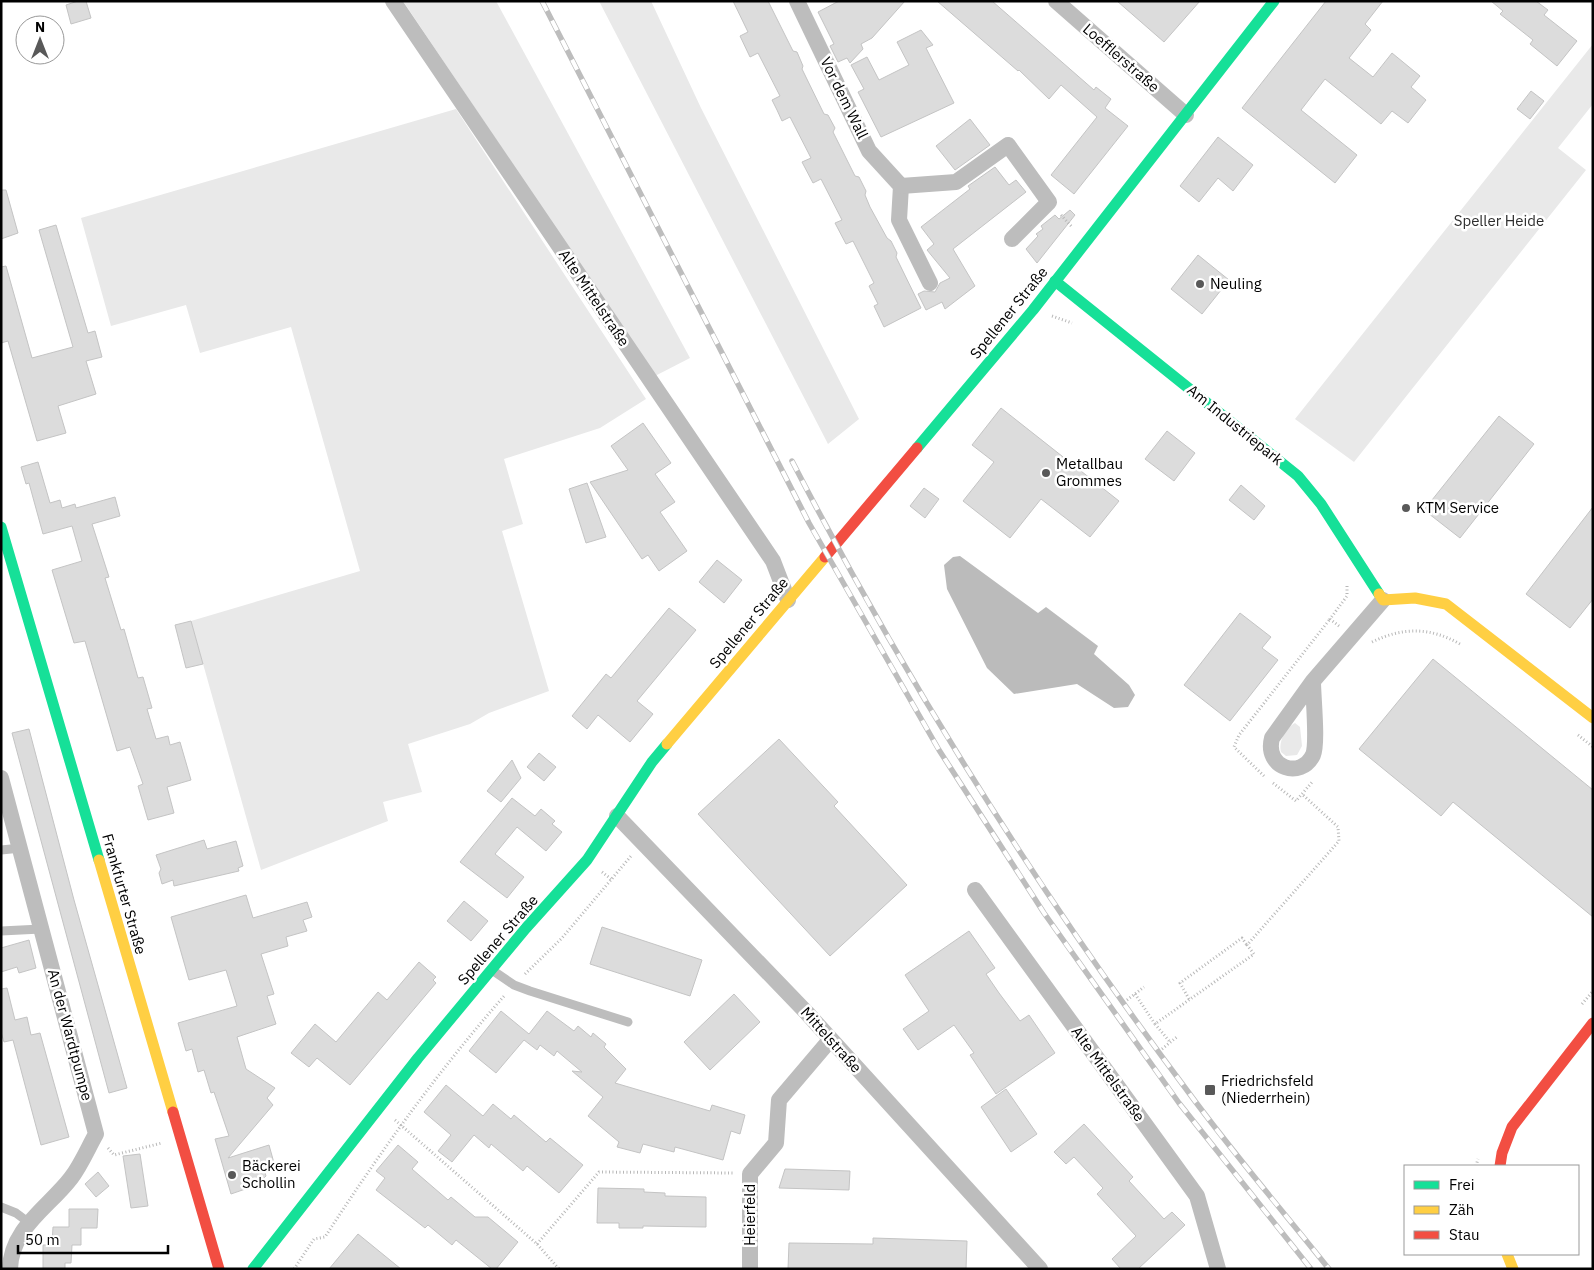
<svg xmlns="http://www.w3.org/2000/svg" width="1594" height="1270" font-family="'IBM Plex Sans',sans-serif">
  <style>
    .green { fill: #e9e9e9 }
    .water { fill: #bbb }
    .building { fill: #dcdcdc; stroke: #c4c4c4 }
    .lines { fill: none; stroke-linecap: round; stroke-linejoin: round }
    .path { stroke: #b8b8b8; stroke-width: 3; stroke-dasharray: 1 2.5; stroke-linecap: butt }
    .lane { stroke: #bdbdbd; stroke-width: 9 }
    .street { stroke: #bdbdbd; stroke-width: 16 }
    .fast { stroke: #16e098; stroke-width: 11 }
    .slow { stroke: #ffcf43; stroke-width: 11 }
    .jam { stroke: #f24e42; stroke-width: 11 }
    .rail-casing { stroke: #bdbdbd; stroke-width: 5.5 }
    .rail { stroke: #fff; stroke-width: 4; stroke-dasharray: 11; stroke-linecap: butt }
    .poi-dot { fill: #595959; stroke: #fff; stroke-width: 2 }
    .labels { text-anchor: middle; stroke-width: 5; stroke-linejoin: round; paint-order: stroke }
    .street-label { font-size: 15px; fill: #000; stroke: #fff }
    .park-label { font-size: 15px; fill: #2e2e2e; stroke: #fff }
    .poi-label { font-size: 15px; fill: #000; stroke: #fff; text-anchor: start }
  </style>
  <rect width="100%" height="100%" fill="#fff"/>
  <g class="green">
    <path d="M403,1H496L690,358L655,376Z"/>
    <path d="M599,1H651L701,108L859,419L828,444Z"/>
    <path d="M1593,44V104L1558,148L1586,170L1354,462L1295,419Z"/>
    <path d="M456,109L646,399L600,428L504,459L523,524L502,531L549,691L489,713L470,724L408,744L422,792L383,802L388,821L261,870L191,621L360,571L291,327L200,353L186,305L111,326L81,218Z"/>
    <path d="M1295,723L1300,727L1302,746L1297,755L1286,756L1281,752C1278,741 1286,728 1295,723Z"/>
  </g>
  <path class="water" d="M960,556L1038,613L1046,607L1098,646L1094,654L1129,685L1135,695L1128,707L1114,708L1077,684L1014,694L987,668L947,589L944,565L953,557Z"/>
  <g class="building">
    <path d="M78,1H86L91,18L71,24L66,5Z"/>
    <path d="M733,1H768L793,51L797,52L803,66L802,69L824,114L828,115L835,128L833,132L855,176L859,177L866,191L865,195L870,207L887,238L891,241L897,253L896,257L921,308L884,327L874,306L878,304L869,286L874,283L853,241L846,244L835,223L842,220L821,179L813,183L802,162L811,158L790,117L782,121L777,110L772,100L780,96L758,53L750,57L740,36L748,32Z"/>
    <path d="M839,1H905L872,38L861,44L863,49L850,63L847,58L838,62L830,46L834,44L818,12Z"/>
    <path d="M937,1H992L1094,90L1096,87L1111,99L1105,108L1128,126L1074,194L1051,175L1097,117L1061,85L1049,99L1019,70L1018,71Z"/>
    <path d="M1117,1H1200L1164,42Z"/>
    <path d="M1326,1H1383L1365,24L1371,30L1349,58L1373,77L1392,53L1420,76L1411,87L1426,100L1408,123L1392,111L1381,124L1325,79L1301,110L1357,155L1335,183L1242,108Z"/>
    <path d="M1491,1H1536L1548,10L1544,15L1577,41L1557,66L1530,44L1533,40L1500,14L1503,11Z"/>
    <path d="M921,30L933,45L926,48L954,103L881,137L858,92L864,89L851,65L867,57L879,80L909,65L897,42Z"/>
    <path d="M1531,91L1544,101L1530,119L1517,109Z"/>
    <path d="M970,119L990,145L955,170L936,146Z"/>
    <path d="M1218,137L1253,165L1233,191L1218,178L1199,202L1180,186Z"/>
    <path d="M995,167L1009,185L1016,180L1026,192L953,249L975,286L945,309L942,302L926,310L918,294L924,291L935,292L940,283L950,278L927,250L934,244L921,227L970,189L968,186Z"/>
    <path d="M1,190H6L18,233L1,239Z"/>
    <path d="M1070,210L1075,215L1037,263L1026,249L1038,236L1036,234L1043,229L1041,226L1055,215L1059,219Z"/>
    <path d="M56,225L88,333L95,331L102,357L86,361L96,394L58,406L66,433L37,441L8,341L1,343V267L6,266L32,358L73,347L39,230Z"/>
    <path d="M1198,255L1229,280L1202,314L1171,289Z"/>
    <path d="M1001,408L1119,501L1090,537L1041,499L1010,538L963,501L994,462L972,445Z"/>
    <path d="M1499,416L1534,444L1460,538L1424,510Z"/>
    <path d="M643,423L671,463L655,474L675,502L660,512L687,551L659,571L648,555L642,559L590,482L628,470L611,446Z"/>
    <path d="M1167,431L1195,453L1174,481L1145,459Z"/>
    <path d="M38,462L50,503L60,500L62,508L75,504L76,508L115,497L120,516L92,524L109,577L105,578L121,630L124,629L138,678L143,677L152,708L147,709L156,739L168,736L170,745L180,742L191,780L167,787L174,813L148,820L138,786L143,784L130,747L117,751L85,641L74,643L52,570L82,561L72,526L43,534L29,483L26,484L21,467Z"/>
    <path d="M587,483L606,537L586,543L569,489Z"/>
    <path d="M1241,485L1265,506L1254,520L1229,500Z"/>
    <path d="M924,488L939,499L925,518L910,506Z"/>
    <path d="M1593,507V599L1570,628L1526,594Z"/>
    <path d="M717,560L742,580L724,603L699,582Z"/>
    <path d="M669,608L696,630L637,701L653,714L630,742L598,715L587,729L572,716L606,674L611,678Z"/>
    <path d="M1240,613L1271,637L1262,648L1278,660L1230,721L1184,685Z"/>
    <path d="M191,621L203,664L186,668L175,625Z"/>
    <path d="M1433,659L1593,790V917L1453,802L1441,816L1359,749Z"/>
    <path d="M29,729L74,900L127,1088L109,1093L12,733Z"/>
    <path d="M779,739L838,802L834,806L907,885L830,956L698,814Z"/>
    <path d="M539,753L556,767L544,781L527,767Z"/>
    <path d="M512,760L521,778L501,802L487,791Z"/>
    <path d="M512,798L535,816L541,809L555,821L552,824L562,832L546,851L517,827L495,854L524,877L507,898L460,862Z"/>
    <path d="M204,840L207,849L236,841L243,866L238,868L239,871L174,886L173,880L162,884L159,873L161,869L156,855Z"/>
    <path d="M246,895L253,918L307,902L312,917L303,920L307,931L286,937L288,946L261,954L274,994L267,996L276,1024L237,1037L246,1069L275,1088L267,1098L273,1105L228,1158L269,1145L274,1163L263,1166L266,1176L257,1185L231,1194L215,1139L229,1136L214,1092L211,1093L204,1070L198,1072L192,1049L186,1051L178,1023L237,1006L226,970L189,980L171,917Z"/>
    <path d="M464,901L488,921L471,941L447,921Z"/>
    <path d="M602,927L702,960L690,996L590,964Z"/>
    <path d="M969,931L995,968L986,974L999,993L1020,1021L1029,1015L1055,1053L996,1094L970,1055L974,1053L954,1025L918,1050L903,1029L929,1011L905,975Z"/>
    <path d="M29,940L36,968L19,973L17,967L1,972V948Z"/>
    <path d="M419,962L436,977L433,980L436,983L350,1085L317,1058L309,1067L291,1053L315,1024L336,1042L378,992L387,1000Z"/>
    <path d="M7,988L15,1020L27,1017L31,1035L40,1033L69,1137L41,1145L13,1040L4,1042L1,1032V989Z"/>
    <path d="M734,994L760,1022L710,1070L684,1042Z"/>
    <path d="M501,1011L529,1034L547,1011L574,1031L578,1026L591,1037L593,1033L606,1044L604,1047L626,1069L615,1083L710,1111L712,1105L745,1115L740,1134L731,1131L723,1160L675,1147L674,1152L643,1144L640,1153L617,1147L619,1142L588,1116L603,1097L572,1071L582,1072L557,1051L554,1056L540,1045L537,1050L524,1040L496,1073L469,1051Z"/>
    <path d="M446,1085L483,1116L493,1104L511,1119L514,1115L546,1142L550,1138L583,1165L559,1193L527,1166L523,1171L491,1144L489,1148L474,1135L452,1162L438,1151L451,1135L424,1112Z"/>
    <path d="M1006,1089L1037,1134L1011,1152L981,1107Z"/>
    <path d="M1084,1124L1133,1177L1129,1181L1164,1219L1172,1212L1185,1225L1138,1269H1121L1112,1259L1136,1236L1097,1194L1103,1188L1074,1157L1066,1164L1054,1152Z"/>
    <path d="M398,1145L418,1162L412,1169L448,1200L451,1197L475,1217H488L518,1242L496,1269H492L456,1240L452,1245L428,1225L425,1228L376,1190L385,1178L376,1171Z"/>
    <path d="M140,1154L148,1206L131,1208L123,1156Z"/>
    <path d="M785,1169L850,1171L849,1190L779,1188Z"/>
    <path d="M98,1172L109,1186L96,1197L85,1184Z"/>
    <path d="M598,1188L644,1189V1192L665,1193V1196L706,1197V1227L643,1226V1228H619V1223H597Z"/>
    <path d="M69,1209H98L97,1228H81V1245H72L71,1263H65V1269H43V1245H52L53,1227H69Z"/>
    <path d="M358,1234L401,1269H329Z"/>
    <path d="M873,1238L967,1241L966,1269H788L789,1243L873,1244Z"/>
  </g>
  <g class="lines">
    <g class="path">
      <path d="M1061,215L1072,227"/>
      <path d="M1052,316L1072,323"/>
      <path d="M1339,626L1330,619L1347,596V584"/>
      <path d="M1372,642C1403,627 1430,627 1460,644"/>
      <path d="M1578,735L1593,747"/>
      <path d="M1264,776L1234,747L1239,735L1330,619"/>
      <path d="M1273,783L1296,801L1313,781"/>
      <path d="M602,872L611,879"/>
      <path d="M525,974L562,938L631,856"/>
      <path d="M1135,994L1155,1024L1254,954L1247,945L1339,841L1338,827L1303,795"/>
      <path d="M1189,999L1180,983L1242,938L1247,945"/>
      <path d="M1127,1000L1144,987"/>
      <path d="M1582,1004L1593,991"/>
      <path d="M1155,1024L1170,1042"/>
      <path d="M1162,1049L1178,1036"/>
      <path d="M395,1120L537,1244L559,1269"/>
      <path d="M108,1148L114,1155L162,1143"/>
      <path d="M1476,1166L1478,1159"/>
      <path d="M537,1244L599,1172L734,1173"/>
      <path d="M294,1269L314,1239L325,1237C380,1152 438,1071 505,995"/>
    </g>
    <g class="lane">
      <path d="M1,850L21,848"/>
      <path d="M1,931L41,929"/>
      <path d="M492,970L514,985L530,991L628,1022"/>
      <path d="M1,1207L16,1213L28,1222"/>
    </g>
    <g class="street">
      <path d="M393,1L773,561L788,600"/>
      <path d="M797,1L869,151L901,186L899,220L930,283"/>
      <path d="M1056,1L1186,115"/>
      <path d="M901,186L956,182L1008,145L1049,202L1012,239"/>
      <path d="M1313,681C1313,697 1318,743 1313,755C1301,780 1264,768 1272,738L1313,681L1383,600"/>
      <path d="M1,778L96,1134C88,1148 81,1165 71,1178C49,1207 11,1228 10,1269"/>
      <path d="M617,816L807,1013L1040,1269"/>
      <path d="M975,890L1197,1196L1218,1269"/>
      <path d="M750,1269V1174L776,1143L779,1100L830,1040"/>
    </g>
    <g class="fast">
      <path d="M1055,281L1298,476L1321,504L1379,594"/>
      <path d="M917,448L1033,310L1274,1"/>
      <path d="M1,527L99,860"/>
      <path d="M253,1269L418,1058L526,928L587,860L652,762L667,744"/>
    </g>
    <g class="slow">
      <path d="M1379,594L1383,600L1415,598L1446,604L1593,718"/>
      <path d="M667,744L825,557"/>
      <path d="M99,860L173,1112"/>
      <path d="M1507,1254L1513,1269"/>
    </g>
    <g class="jam">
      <path d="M825,557L917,448"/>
      <path d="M173,1112L219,1269"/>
      <path d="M1500,1166L1502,1153L1512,1127L1593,1023"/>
    </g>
    <g class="rail-casing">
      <g id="rail">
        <path d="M542,1L809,523L939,750L1044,913L1179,1103L1311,1269"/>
        <path d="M792,461C906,682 1040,894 1189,1093C1233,1153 1282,1210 1329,1269"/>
      </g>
    </g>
    <use href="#rail" class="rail"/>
  </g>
  <g class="poi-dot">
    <circle cx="1200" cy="284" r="5"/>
    <circle cx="1046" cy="473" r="5"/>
    <circle cx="1406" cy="508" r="5"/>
    <rect x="1204" y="1084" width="12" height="12" rx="2.5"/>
    <circle cx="232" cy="1175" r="5"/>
  </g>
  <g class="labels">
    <g class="street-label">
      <text transform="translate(1121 58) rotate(41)" y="5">Loefflerstraße</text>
      <text transform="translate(844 98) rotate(64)" y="5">Vor dem Wall</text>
      <text transform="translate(594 298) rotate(56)" y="5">Alte Mittelstraße</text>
      <text transform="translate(1009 313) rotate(-51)" y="5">Spellener Straße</text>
      <text transform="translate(1235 425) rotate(39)" y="5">Am Industriepark</text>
      <text transform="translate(749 623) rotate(-50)" y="5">Spellener Straße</text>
      <text transform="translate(124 894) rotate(74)" y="5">Frankfurter Straße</text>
      <text transform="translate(498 940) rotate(-49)" y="5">Spellener Straße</text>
      <text transform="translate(70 1035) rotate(75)" y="5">An der Wardtpumpe</text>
      <text transform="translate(831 1040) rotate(48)" y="5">Mittelstraße</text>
      <text transform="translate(1108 1074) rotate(54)" y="5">Alte Mittelstraße</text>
      <text transform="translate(750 1215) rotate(-90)" y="5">Heierfeld</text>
    </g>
    <g class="park-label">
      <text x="1499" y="226">Speller Heide</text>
    </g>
    <g class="poi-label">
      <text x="1210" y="289">Neuling</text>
      <text x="1056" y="469">Metallbau<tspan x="1056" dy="17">Grommes</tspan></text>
      <text x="1416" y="513">KTM Service</text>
      <text x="1221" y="1086">Friedrichsfeld<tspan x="1221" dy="17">(Niederrhein)</tspan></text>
      <text x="242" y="1171">Bäckerei<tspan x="242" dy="17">Schollin</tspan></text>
    </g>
  </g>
  <rect width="1594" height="1270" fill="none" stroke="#000000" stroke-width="5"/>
  <rect x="1404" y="1165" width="175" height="90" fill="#ffffff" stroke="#999999"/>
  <rect x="1414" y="1181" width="25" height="8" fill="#16e098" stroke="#999999"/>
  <text x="1449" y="1190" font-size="15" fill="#000000">Frei</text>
  <rect x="1414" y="1206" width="25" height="8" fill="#ffcf43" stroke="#999999"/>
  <text x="1449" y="1215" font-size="15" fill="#000000">Zäh</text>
  <rect x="1414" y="1231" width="25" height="8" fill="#f24e42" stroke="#999999"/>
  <text x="1449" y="1240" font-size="15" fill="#000000">Stau</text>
  <g transform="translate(40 40)"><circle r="24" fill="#ffffff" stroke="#999999"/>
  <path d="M0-4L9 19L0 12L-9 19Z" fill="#595959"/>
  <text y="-8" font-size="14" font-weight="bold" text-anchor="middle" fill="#000000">N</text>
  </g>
  <path d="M18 1245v8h150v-8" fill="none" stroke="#000000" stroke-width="2.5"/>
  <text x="25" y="1245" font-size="15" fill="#000000" stroke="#ffffff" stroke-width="4" paint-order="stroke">50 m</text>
</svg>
